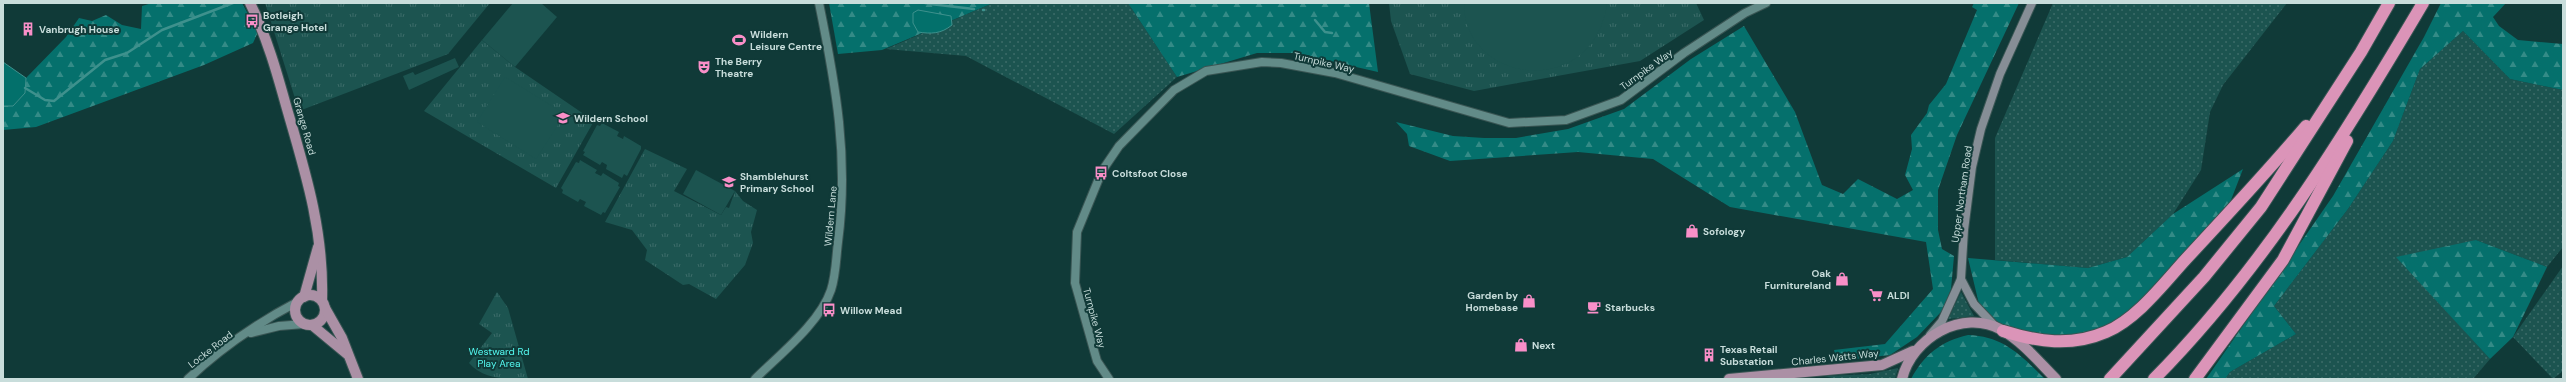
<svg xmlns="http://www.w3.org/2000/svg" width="2566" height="382" font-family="'DM Sans',sans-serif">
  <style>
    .grass { fill: url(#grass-dots) }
    .forest { fill: url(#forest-firs) }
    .park { fill: url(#park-tufts) }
    .pitch { fill: #1c5450 }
    .water { fill: #03706b; stroke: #3e918d }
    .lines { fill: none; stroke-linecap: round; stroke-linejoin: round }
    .stream { stroke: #3e918d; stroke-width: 2.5 }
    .tertiary-casing { stroke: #395553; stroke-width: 10 }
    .secondary-casing { stroke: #395553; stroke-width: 10 }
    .primary-casing { stroke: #395553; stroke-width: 12 }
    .motorway-casing { stroke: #395553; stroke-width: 14 }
    .tertiary { stroke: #628b88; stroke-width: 8 }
    .secondary { stroke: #868e96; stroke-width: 8 }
    .primary { stroke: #ab90a5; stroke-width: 10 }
    .motorway { stroke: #db94b8; stroke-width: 12 }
    .labels { text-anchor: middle; stroke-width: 4; stroke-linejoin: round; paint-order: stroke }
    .poi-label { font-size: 10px; font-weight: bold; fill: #c8dddb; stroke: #103a38; text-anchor: start }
    .street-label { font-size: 10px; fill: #c8dddb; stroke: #103a38 }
    .park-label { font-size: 10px; fill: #55fbf2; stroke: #103a38 }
  </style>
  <defs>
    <pattern id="grass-dots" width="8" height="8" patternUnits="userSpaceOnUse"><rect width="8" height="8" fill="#1c5450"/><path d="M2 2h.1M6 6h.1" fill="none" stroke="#3c6c69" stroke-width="1.8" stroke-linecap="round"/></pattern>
    <pattern id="forest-firs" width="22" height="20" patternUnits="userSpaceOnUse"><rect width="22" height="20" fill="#05706c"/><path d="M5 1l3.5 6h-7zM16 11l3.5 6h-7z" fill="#348b87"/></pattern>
    <pattern id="park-tufts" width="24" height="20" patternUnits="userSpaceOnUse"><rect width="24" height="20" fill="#1c5450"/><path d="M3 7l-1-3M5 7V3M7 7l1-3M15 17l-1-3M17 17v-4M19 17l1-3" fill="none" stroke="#3c6c69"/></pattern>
  </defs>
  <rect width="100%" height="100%" fill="#103a38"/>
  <g class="grass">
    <path d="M993,3H1128L1177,77L1114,134L966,56L886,49Z"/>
    <path d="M2053,3H2287L2223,85L2210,112L2201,170L2173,214L2127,257L2088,268L1995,260V138Z"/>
    <path d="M2463,31L2510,79L2563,90V247L2547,267L2476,240L2411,272L2490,359L2473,379H2225L2230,372L2296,334L2274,306L2348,209L2393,141L2420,69Z"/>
    <path d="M2563,266V371L2553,379L2513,337Z"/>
    <path d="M1961,292L1974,316L1948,319Z"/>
    <path d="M1898,368L1895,379H1836L1824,376L1870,374Z"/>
  </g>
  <g class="forest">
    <path d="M152,3H242L258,32L253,43L204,65L36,127L3,130V106H13L25,93L26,78L66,37L79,18L92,21L106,15L122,25L141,29L142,6Z"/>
    <path d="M829,3H993L882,50L838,54Z"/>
    <path d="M1128,3H1369L1378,72L1295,53H1257L1177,77Z"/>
    <path d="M1974,3H2019L1957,135L1938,190V230L1942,249L1954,256L1951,289L1942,311L1917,337L1890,355L1837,361L1834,350L1885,344L1933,289L1926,242L1730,207L1653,159L1578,152L1450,161L1409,146L1407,134L1396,122L1453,136L1484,138H1516L1568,129L1624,109L1691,59L1744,26L1795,112L1822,185L1843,194L1858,179L1897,199L1913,190L1905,175L1912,149L1911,135L1927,113L1929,105L1946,84L1977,10L1972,7Z"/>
    <path d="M2441,3H2506L2493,17L2499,26L2518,40L2563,44V90L2510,79L2463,31L2420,69L2393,141L2348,209L2274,306L2296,334L2230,372L2225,379H2206L2333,196L2424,37Z"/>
    <path d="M2243,169L2224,218L2142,307L2081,340L2003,331L1979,304L1968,258L2088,268L2127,257L2173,214Z"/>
    <path d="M2476,240L2547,267L2513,337L2490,359L2396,257Z"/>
    <path d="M1968,335C2003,336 2021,355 2045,379H1911C1924,355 1941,341 1968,335Z"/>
  </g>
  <g class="park">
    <path d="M265,3H490L448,54L299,111Z"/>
    <path d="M1389,3H1696L1704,20L1640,61L1474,91L1410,74L1391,21Z"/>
    <path d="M482,40L515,67L594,121L556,188L424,111Z"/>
    <path d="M645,149L687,169L674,191L721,215L726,207L729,208L735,191L743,201L757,210L751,232L753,243L745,265L716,299L689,284L683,285L645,260L647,250L632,230L605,222Z"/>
    <path d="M497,292L508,308L528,379C506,379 484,380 469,363L492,333L479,324Z"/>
  </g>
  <g class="pitch">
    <path d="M513,3H541L557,17L515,67L482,40Z"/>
    <path d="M1464,3H1607V4C1593,101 1463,84 1464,3Z"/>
    <path d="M455,58L459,67L409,90L403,76L413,72L415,75Z"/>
    <path d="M505,77L565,114L536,159L477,122Z"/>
    <path d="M602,123L619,132L617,136L623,139L624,136L641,146V149L627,176L624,174L622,178L606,169L607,165L602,162L600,165L583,155L585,152L583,151L597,125L600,126Z"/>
    <path d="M580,160L597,170L595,173L601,176L603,173L619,183L618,186L620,187L605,213L603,212L601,215L584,206L586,202L580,199L578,202L562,193L563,190L561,188L576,162L579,163Z"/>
    <path d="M696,170L735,191L721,215L683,194Z"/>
  </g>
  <g class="water">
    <path d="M918,10L951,16L952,25C941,34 931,34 918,32L913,23V13Z"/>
    <path d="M3,62L26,78L25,93L13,106H3Z"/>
  </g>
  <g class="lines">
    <g class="stream">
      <path d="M925,3L931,4"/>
      <path d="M930,4L974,9"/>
      <path d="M983,10H984"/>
      <path d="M1315,20L1325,32L1332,33"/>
      <path d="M25,88L45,100L54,101L105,60L127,53L162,30L233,3"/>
    </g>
    <g class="tertiary-casing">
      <g id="tertiary">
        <path d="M251,333L279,326L304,324"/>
        <path d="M188,379C221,348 259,322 299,301"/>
        <path d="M755,379C779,355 820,323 831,290C836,275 836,258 838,242C849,158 836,86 819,3"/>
        <path d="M1109,379L1097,361L1075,283L1077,232L1102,171L1119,146L1174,90L1206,71L1262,62L1281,63L1335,73L1509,123L1566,120L1621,100L1684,53L1745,13L1766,3"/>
      </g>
    </g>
    <g class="secondary-casing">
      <g id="secondary">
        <path d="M1961,279L1974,304L1995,326"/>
        <path d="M1930,335L1942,321L1961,279L1964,230L1972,167L1981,129L2000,74L2032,3"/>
      </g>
    </g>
    <g class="primary-casing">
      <g id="primary">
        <path d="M250,3C267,37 277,73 287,109C306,174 324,232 322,300"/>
        <circle cx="310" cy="310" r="15"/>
        <path d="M304,297L318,247"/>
        <path d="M325,308L342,338L358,379"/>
        <path d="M312,325L347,354"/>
        <path d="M1729,379L1882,365L1913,351"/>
        <path d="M1902,379C1912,338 1962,308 2002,330C2023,342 2039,362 2056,379"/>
      </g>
    </g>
    <g class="motorway-casing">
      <g id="motorway">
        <path d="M2003,331C2038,342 2071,347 2106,332C2137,319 2164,283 2186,259C2227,215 2268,171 2306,126"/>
        <path d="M2110,379L2204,277L2261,207L2361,52L2389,3"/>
        <path d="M2154,379C2263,269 2345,135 2423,3"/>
        <path d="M2195,379L2283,260L2347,141"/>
      </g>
    </g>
    <use href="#tertiary" class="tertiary"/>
    <use href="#secondary" class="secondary"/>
    <use href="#primary" class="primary"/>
    <use href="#motorway" class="motorway"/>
  </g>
  <defs>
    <g id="bus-bare" transform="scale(1.08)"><path d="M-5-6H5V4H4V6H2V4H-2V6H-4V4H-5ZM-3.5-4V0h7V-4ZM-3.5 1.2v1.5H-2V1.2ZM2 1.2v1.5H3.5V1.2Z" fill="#f98fc8" stroke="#103a38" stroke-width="2.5" paint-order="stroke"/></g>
    <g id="building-bare" transform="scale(1.08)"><path d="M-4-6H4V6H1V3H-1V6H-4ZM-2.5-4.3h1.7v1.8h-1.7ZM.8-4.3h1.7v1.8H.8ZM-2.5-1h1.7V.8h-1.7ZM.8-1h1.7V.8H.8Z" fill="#f98fc8" stroke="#103a38" stroke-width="2.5" paint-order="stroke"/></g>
    <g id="stadium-bare" transform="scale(1.08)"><path d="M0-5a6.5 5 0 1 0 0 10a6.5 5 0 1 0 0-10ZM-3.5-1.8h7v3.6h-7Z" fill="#f98fc8" stroke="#103a38" stroke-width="2.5" paint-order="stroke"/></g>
    <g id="theatre-bare" transform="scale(1.08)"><path d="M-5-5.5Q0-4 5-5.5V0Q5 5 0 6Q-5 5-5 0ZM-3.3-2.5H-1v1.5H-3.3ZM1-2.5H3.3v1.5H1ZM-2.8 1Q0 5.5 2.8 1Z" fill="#f98fc8" stroke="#103a38" stroke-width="2.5" paint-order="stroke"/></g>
    <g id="school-bare" transform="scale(1.08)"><path d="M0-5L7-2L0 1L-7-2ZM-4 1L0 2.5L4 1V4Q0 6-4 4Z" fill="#f98fc8" stroke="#103a38" stroke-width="2.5" paint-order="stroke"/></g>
    <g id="shop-bare" transform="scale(1.08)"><path d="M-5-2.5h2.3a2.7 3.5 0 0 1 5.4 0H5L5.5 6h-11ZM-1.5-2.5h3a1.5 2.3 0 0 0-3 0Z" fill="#f98fc8" stroke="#103a38" stroke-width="2.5" paint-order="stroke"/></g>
    <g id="supermarket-bare" transform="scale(1.08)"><path d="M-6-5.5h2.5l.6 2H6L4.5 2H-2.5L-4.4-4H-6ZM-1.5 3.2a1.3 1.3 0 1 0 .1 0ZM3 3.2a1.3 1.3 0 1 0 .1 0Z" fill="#f98fc8" stroke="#103a38" stroke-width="2.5" paint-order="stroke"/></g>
    <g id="cafe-bare" transform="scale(1.08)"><path d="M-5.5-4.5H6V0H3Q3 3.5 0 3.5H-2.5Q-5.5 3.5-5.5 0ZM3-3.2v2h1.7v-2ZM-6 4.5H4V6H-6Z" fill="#f98fc8" stroke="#103a38" stroke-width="2.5" paint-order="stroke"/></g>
  </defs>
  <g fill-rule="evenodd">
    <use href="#bus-bare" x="252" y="21"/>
    <use href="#building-bare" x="28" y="29"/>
    <use href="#stadium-bare" x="739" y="40"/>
    <use href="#theatre-bare" x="704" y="67"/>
    <use href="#school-bare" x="563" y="118"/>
    <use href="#bus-bare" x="1101" y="173"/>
    <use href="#school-bare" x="729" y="182"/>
    <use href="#shop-bare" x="1692" y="231"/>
    <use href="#shop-bare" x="1842" y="279"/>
    <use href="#supermarket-bare" x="1876" y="295"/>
    <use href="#shop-bare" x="1529" y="301"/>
    <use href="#cafe-bare" x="1594" y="307"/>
    <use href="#bus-bare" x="829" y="310"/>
    <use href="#shop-bare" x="1521" y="345"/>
    <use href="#building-bare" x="1709" y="355"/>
  </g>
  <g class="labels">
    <g class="poi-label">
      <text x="263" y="19">Botleigh<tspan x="263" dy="12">Grange Hotel</tspan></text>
      <text x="39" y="33">Vanbrugh House</text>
      <text x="750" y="38">Wildern<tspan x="750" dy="12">Leisure Centre</tspan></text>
      <text x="715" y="65">The Berry<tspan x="715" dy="12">Theatre</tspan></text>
      <text x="574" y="122">Wildern School</text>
      <text x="1112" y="177">Coltsfoot Close</text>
      <text x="740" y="180">Shamblehurst<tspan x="740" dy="12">Primary School</tspan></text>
      <text x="1703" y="235">Sofology</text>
      <text x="1831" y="277" text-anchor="end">Oak<tspan x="1831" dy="12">Furnitureland</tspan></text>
      <text x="1518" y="299" text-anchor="end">Garden by<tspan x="1518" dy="12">Homebase</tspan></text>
      <text x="1887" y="299">ALDI</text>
      <text x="1605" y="311">Starbucks</text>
      <text x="840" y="314">Willow Mead</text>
      <text x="1532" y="349">Next</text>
      <text x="1720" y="353">Texas Retail<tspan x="1720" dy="12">Substation</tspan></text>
    </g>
    <g class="street-label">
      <text transform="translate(1324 62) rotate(13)" y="4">Turnpike Way</text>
      <text transform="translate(1646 69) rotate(-36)" y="4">Turnpike Way</text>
      <text transform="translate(305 126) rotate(74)" y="4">Grange Road</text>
      <text transform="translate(1961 194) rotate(-82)" y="4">Upper Northam Road</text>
      <text transform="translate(830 216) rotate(-85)" y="4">Wildern Lane</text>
      <text transform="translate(1095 318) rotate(75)" y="4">Turnpike Way</text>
      <text transform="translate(210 349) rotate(-38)" y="4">Locke Road</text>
      <text transform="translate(1835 357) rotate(-6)" y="4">Charles Watts Way</text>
    </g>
    <g class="park-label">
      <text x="499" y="355">Westward Rd<tspan x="499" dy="12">Play Area</tspan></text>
    </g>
  </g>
  <rect width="2566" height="382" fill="none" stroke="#c8dddb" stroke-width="8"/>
</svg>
